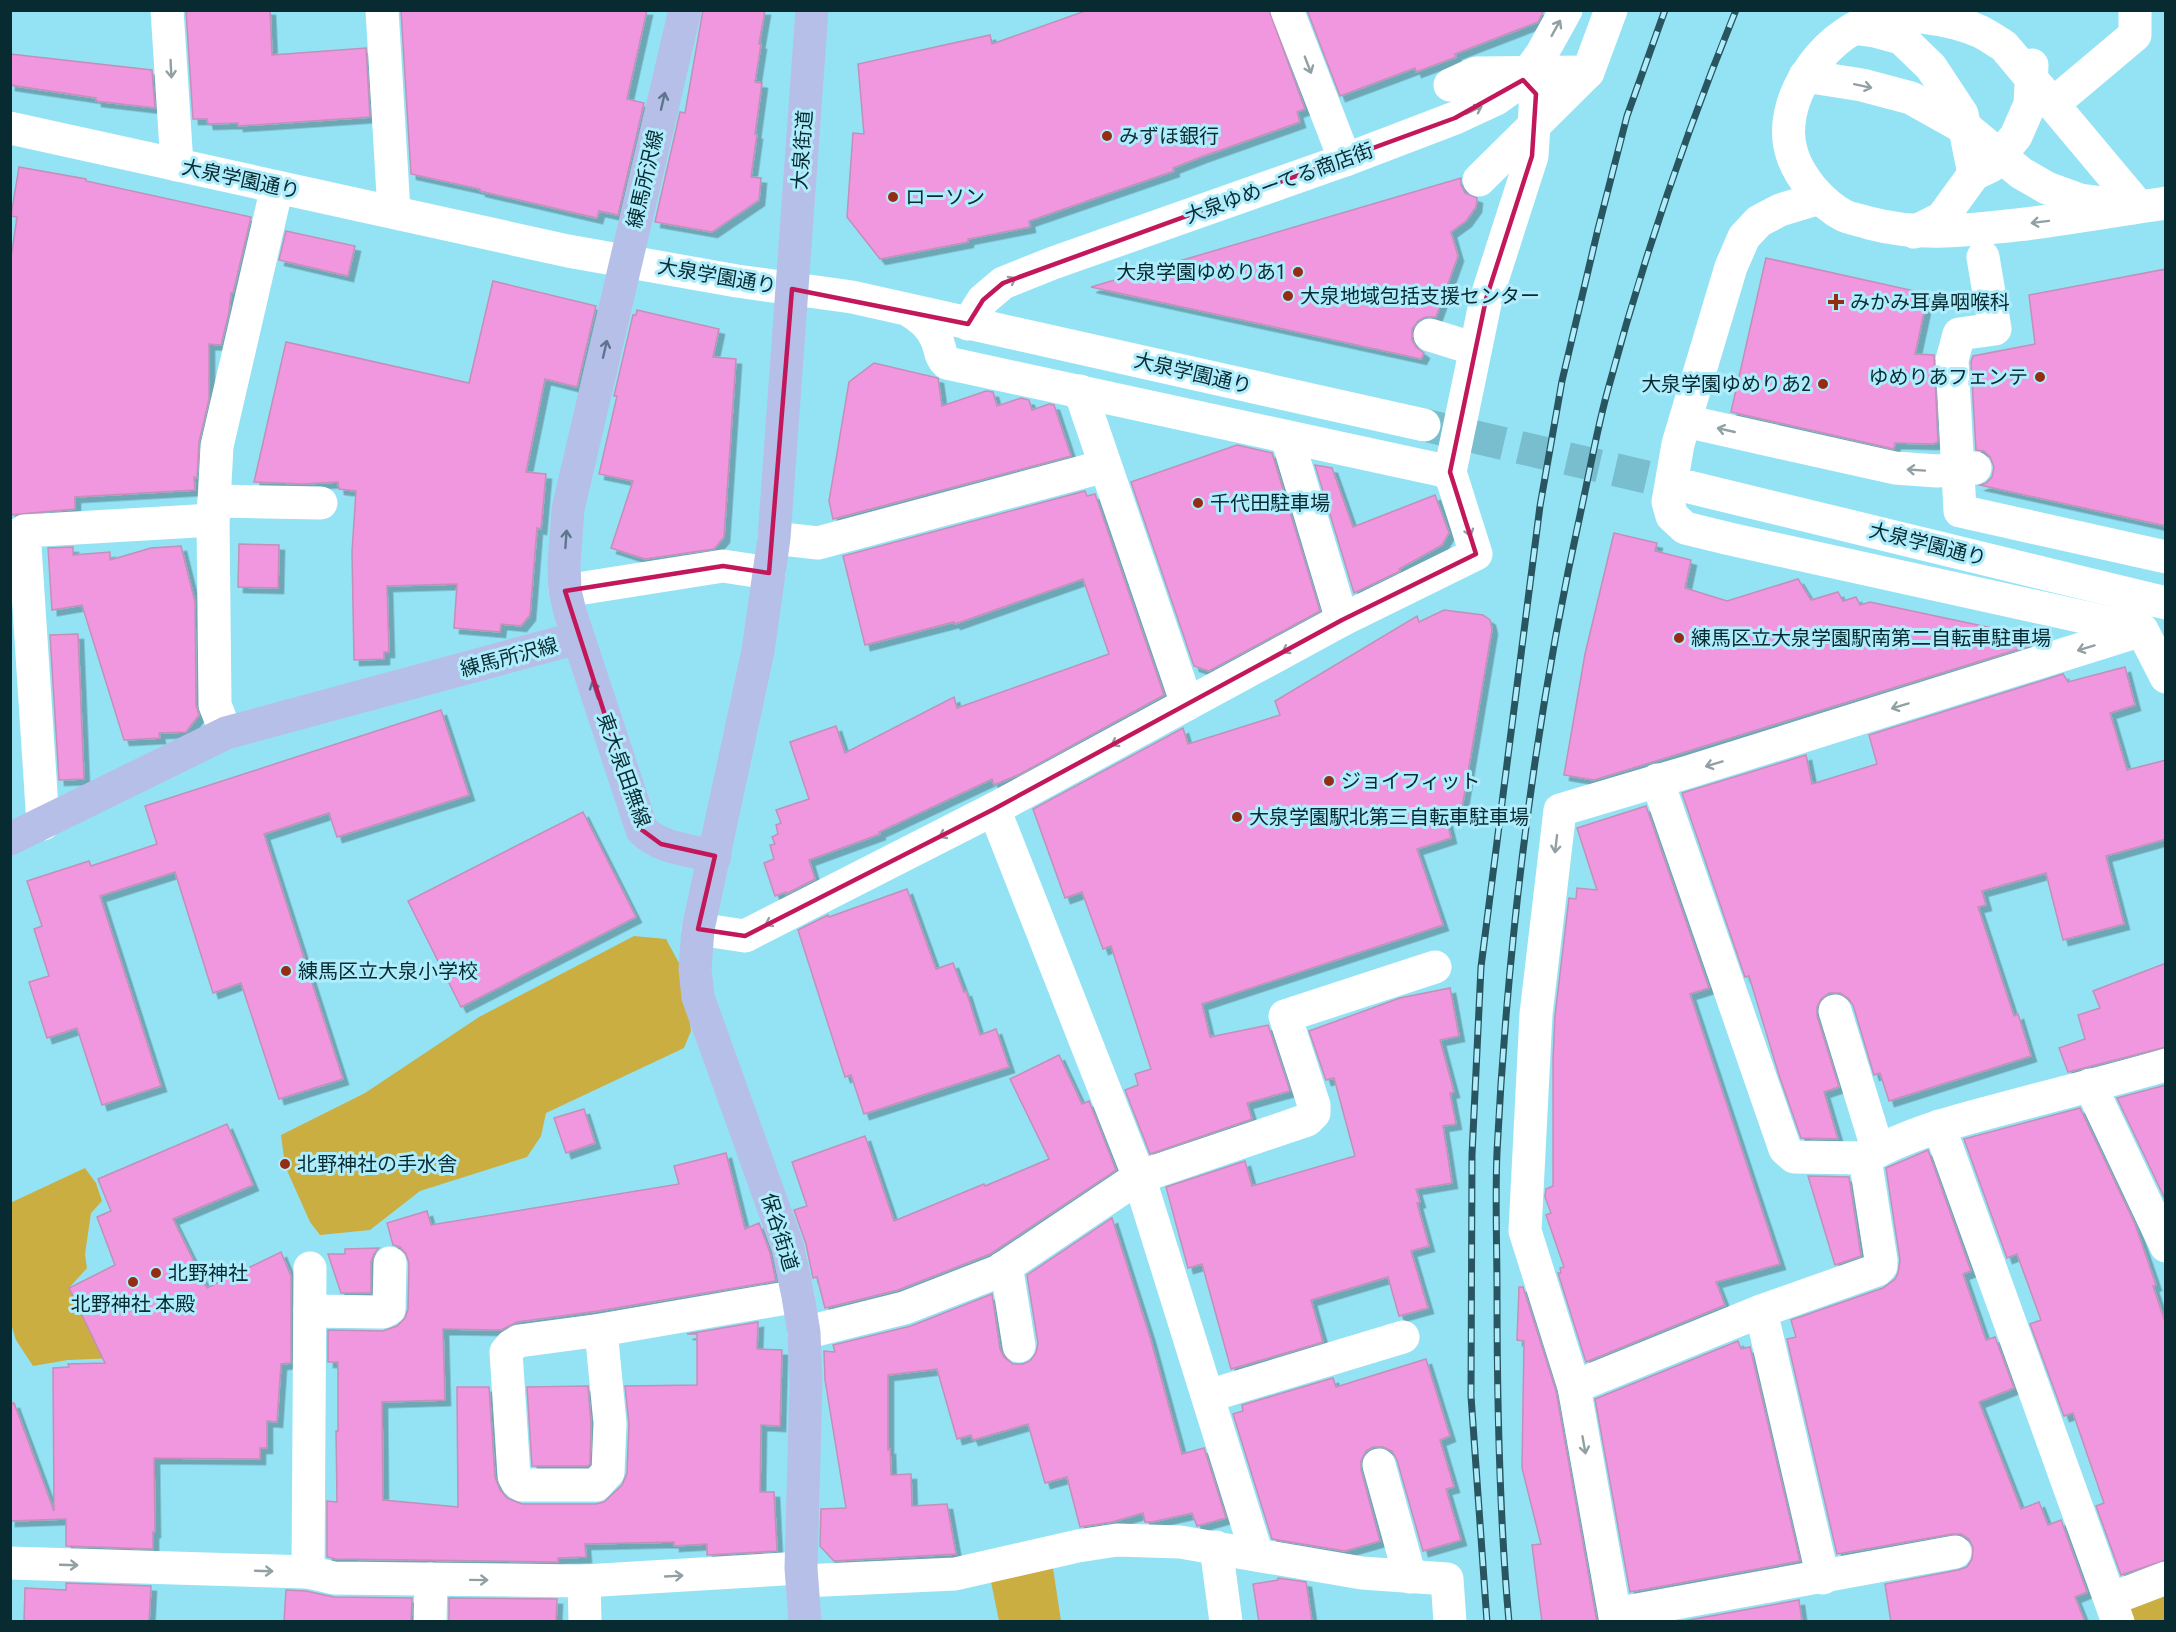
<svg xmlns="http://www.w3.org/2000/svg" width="2176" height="1632" font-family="'Roboto Condensed','Noto Sans JP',sans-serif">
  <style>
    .green { fill: #cbae41 }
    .building { fill: #f097df; stroke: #c390b8; stroke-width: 1.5; filter: url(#shadow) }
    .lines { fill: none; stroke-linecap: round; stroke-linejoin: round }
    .minor-tunnel { stroke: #78bece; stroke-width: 33; stroke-dasharray: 33 16; stroke-linecap: butt }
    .minor { stroke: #fff; stroke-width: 33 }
    .major { stroke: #b6bfe8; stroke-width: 33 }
    .rail-casing { stroke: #28555f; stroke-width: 7 }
    .rail { stroke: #b0edfc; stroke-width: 4.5; stroke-dasharray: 14; stroke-linecap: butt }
    .oneway { stroke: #90a0a3 }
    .oneway2 { stroke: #5f758d }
    .marked { fill: none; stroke: #c2185b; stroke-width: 4.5; stroke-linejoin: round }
    .poi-dot { fill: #952d15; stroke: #b0edfc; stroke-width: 2 }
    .labels { text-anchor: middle; stroke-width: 6; stroke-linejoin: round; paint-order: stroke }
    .poi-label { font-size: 20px; fill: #082b32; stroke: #b0edfc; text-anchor: start }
    .street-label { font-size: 20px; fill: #082b32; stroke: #b0edfc }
  </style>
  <defs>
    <filter id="shadow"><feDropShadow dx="5.5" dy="5.5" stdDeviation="0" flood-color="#0004"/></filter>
  </defs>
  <rect width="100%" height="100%" fill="#94e3f5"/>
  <g class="green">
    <path d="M634,936L666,939L679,963L686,988L691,1031L684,1048L546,1113L541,1136L527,1157L420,1191L370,1230L320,1235L310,1222L285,1166L281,1135L365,1093L479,1017Z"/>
    <path d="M85,1168L96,1183L102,1201L91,1213L85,1254L87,1268L69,1288L91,1332L116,1358L68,1360L33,1366L16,1340L11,1324L10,1203Z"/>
    <path d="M1053,1568L1061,1621H999L989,1572Z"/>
    <path d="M2165,1586V1621H2133L2128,1609Z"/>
  </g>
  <g class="building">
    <path d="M186,10H270L272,55L366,48L370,117L238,126V123L208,124L207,119H193Z"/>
    <path d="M401,10H647L627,99L644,103L618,215L599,211L597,218L480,191V189L411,174Z"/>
    <path d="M703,10H765L759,44H761L755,82L762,83L755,134H757L751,177L761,178L759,200L712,232L655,222L680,112L685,113Z"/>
    <path d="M1088,10H1269L1305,109L1297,112L1300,122L1201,157L1173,168L1174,171L1029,221L1030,227L968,239V242L880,259L847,217L853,133L864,134L858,64L990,35L992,44Z"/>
    <path d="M1307,10H1544L1538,22L1455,54L1456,57L1416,72L1415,68L1340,96Z"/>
    <path d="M10,54L152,70L155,108L96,101V98L10,85Z"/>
    <path d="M19,167L86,179V181L251,217L233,293H231L229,312L221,345L209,344V399L199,442L197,478L194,477L195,490L75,497V509L10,515V265L17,217L11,216Z"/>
    <path d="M1461,178V185L1465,193L1477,198L1476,207L1466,221L1451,232L1458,256L1436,317H1425L1418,321L1412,329V340L1416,347L1424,353L1421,359L1091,287Z"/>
    <path d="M286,231L355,246L348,276L279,260Z"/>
    <path d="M1766,258L1928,294L1915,354L1934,355L1938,442L1933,444L1895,443L1894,449L1731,412Z"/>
    <path d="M2166,269V526L1980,485L1986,483L1992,477L1994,467L1990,457L1984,451L1976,450L1971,362L1973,356L2035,344L2029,295Z"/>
    <path d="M493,281L596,306L577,387L545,379L526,472L546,474L541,529L537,528L530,615L521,626L501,624L500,632L454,628L457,584L387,586L389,652H384V659L354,660L352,552L356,491L339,489L338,482L303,484L254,482L286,342L469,383Z"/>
    <path d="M637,310L719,329L713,357L736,359L724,537L714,549L645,559L611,548L633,481L599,474L617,396H614L633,315H636Z"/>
    <path d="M874,363L938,378L942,406L986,391L993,392L997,406L1021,398L1029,400L1032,410L1049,404L1054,405L1071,456L833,519L829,501L849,382Z"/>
    <path d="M1237,445L1272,453L1320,611L1209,671L1194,666L1131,482Z"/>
    <path d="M1315,465L1332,468L1353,527L1435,495L1449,533L1442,545L1399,569L1400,571L1354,593Z"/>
    <path d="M1085,491L1087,496L1095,494L1164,695L1020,774L994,785L992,779L879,832L880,834L809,860L815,879L786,894V892L775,896L764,863L774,859L770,845L775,844L772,837L778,834L776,825L781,823L776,810L809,799L790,742L836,726L845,753L954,697L957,708L1109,654L1083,579L955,624L954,622L865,645L843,556Z"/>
    <path d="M1614,533L1657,543L1655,551L1691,560L1685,588L1727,601L1798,579L1811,600L1838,592L1843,601L1856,597L1860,605L1870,602L2020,634L2029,646L1594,780L1564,775L1585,654Z"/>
    <path d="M239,544L279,545L278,588L238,587Z"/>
    <path d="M181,546L195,602L196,705L199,715L186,732L159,733L160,738L124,740L82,605L52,610L48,548L73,547V555L110,552V560L151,548Z"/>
    <path d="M1444,610L1483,615L1490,620L1492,629L1461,814L1446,817L1451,838L1417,849L1443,925L1202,1004L1210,1037L1268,1025L1290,1091L1247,1103L1252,1119L1150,1154L1125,1090L1138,1085L1135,1074L1151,1069L1111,946L1103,949L1082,892L1065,898L1033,809L1183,728L1188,744L1280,715L1275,701L1417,616L1419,622Z"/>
    <path d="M78,634L84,779L59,780L50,635Z"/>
    <path d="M2125,667L2135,705L2110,713L2127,770L2166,760V839L2106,856L2124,924L2063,940L2046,873L1982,891L1986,905L1978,907L2014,1016L2018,1014L2031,1056L1889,1101L1880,1073L1874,1075L1853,1005L1848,998L1840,993H1829L1821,999L1817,1007V1016L1839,1087L1824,1092L1838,1139L1801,1138L1779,1075L1749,976L1745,977L1682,793L1806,755L1812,784L1877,764L1869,735L2063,674L2068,682Z"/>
    <path d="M441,710L469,795L337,837L329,813L264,834L343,1079L279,1099L241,983L213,993L175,872L100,896L161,1086L102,1105L77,1028L47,1038L29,982L49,976L34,929L42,926L27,881L89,861L91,866L157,844L145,806Z"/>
    <path d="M1646,806L1709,988L1690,994L1780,1264L1716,1282L1725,1305L1586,1362L1558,1273H1561L1560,1268L1564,1267L1546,1215L1551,1213L1545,1197L1546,1189L1553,1186V1059L1555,1016L1569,898L1576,899L1577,888L1597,890L1577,828Z"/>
    <path d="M583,812L636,917L461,1007L408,901Z"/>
    <path d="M907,889L936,969L953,963L964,992L966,991L980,1035L996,1029L1009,1067L864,1114L851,1075L845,1077L798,930L828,915L829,917Z"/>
    <path d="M2166,963V1047L2068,1072L2059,1048L2085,1039L2078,1015L2100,1008L2093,991Z"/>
    <path d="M1450,988L1459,1036L1440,1040L1454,1092L1450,1093L1456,1124L1443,1126L1452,1183L1416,1189L1420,1202L1417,1203L1429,1246L1411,1251L1428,1308L1399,1316L1388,1277L1311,1300L1323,1342L1231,1369L1202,1264L1188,1268L1166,1187L1245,1161L1252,1186L1355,1156L1334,1078L1326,1080L1309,1031L1400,998Z"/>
    <path d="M1059,1055L1082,1104L1089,1101L1116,1170L990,1254L898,1290L825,1308L817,1277L813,1278L806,1244L794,1210L807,1206L792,1162L865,1136L894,1221L984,1184L985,1186L1049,1159L1010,1079Z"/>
    <path d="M2166,1085V1198L2165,1199L2117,1098Z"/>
    <path d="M2080,1108L2135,1224L2156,1285L2153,1286L2166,1325V1560L2121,1575L2096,1506L2104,1503L2073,1413L2064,1416L2030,1324L2041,1320L2017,1254L2007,1258L1964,1139Z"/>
    <path d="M584,1109L595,1143L566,1153L554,1118Z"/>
    <path d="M227,1124L253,1185L173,1219L207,1288L281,1252L291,1276V1363L281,1364L277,1422L267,1421V1448H260V1459L154,1458L155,1532H153V1549L66,1546V1519L10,1521V1404L14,1403L54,1511L53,1368L69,1367L68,1364L105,1363L69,1288L115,1265L97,1217L111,1211L98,1179Z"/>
    <path d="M1928,1150L1971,1271L1963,1274L1986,1340L1995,1337L2014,1388L1979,1402L2021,1509L2039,1502L2048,1525L2061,1520L2087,1592L2075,1597L2085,1622H1891L1885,1584L1958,1570L1967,1567L1972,1559L1973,1548L1969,1539L1961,1534H1952L1837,1554L1787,1339L1796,1337L1791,1320L1883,1288L1895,1279L1898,1273L1900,1260L1886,1168Z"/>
    <path d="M726,1153L745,1229L759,1223L770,1253L776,1281L598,1311L517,1322L501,1330L443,1329L445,1400L382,1402L383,1500L458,1507L457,1387H489L495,1477L500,1490L507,1498L522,1504H596L604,1502L622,1485L627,1473L629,1424L625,1386L697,1385V1334H687L758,1322L757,1349L782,1350L780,1426L761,1425L760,1492H774L777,1551L707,1555V1544L674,1546V1542L585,1544L586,1557L558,1558V1562L336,1559L327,1557V1501L337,1502L336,1431H338V1362H328V1330L383,1331L397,1326L405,1318L408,1309L409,1263L406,1254L400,1247L393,1245L387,1223L427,1211L431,1225L679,1184L674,1166Z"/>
    <path d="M1808,1176L1849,1177L1861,1256L1835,1265Z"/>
    <path d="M1112,1218L1150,1337L1182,1454L1204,1448L1226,1518L1197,1526L1192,1513L1152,1522H1145L1143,1513L1112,1522L1080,1527L1067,1477L1045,1483L1028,1424L973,1440L971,1435L957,1439L937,1369L888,1375V1450L890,1449L891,1475L911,1474L912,1506L947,1504L956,1554L834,1561L820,1546L821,1509L846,1508L825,1380L824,1351L835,1352L833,1345L911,1326L992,1294L1000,1349L1004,1357L1013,1364H1023L1030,1361L1036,1353L1038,1343L1027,1275Z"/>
    <path d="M379,1248L374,1254L371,1262V1293H341L328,1254H345V1249Z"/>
    <path d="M1519,1287H1523L1556,1391L1597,1622H1542L1532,1545L1541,1544L1522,1468L1524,1341L1517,1340Z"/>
    <path d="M1738,1341L1741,1349L1750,1347L1800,1561L1630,1592L1595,1399Z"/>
    <path d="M1426,1359L1450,1436L1440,1440L1454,1487L1446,1489L1461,1540L1423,1551L1397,1460L1392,1451L1383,1447H1373L1366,1451L1361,1461V1470L1380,1541L1345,1551L1272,1539L1233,1414L1243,1411L1242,1405L1333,1378L1336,1387Z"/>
    <path d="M588,1386L591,1424L590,1464L588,1466H532L527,1387Z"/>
    <path d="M1278,1578L1306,1582L1312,1622H1259L1253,1584L1278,1580Z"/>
    <path d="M66,1583L151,1586L149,1622H24L25,1588L66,1590Z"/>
    <path d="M286,1590L306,1591L334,1597L412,1598L411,1622H284Z"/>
    <path d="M449,1598L557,1599L556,1622H449Z"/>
    <path d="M1799,1600L1802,1622H1678Z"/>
  </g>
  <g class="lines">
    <path class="minor-tunnel" d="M1424,425L1689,487"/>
    <g class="minor">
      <path d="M167,10L177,165"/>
      <path d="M382,10L394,212"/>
      <path d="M1287,10L1345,160"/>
      <path d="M1859,29L1875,31L1901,38L1931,67L1962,114L1974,174L1991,166L2016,136L2030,104L2032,65"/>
      <path d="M1588,72L1611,10"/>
      <path d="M1805,76L1862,85L1911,98L1970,131L2021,173L2047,188L2080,200L2111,204"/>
      <path d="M1450,85L1476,73L1588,72L1479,180"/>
      <path d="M2053,104L2135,35V10"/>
      <path d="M10,128L568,251L737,281L852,297L1424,425"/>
      <path d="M1820,198L1780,210L1759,221L1744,237L1731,267L1678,444L1668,502L1672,516L1685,528L1730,539L2142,630L2166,677"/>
      <path d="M2139,207L2004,46C1997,42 1989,36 1981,32C1953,19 1900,10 1870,21C1823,37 1775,102 1792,154C1796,167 1803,178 1812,189C1820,198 1831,209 1843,215C1850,219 1861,220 1869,223C1921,237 1974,230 2026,224C2073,218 2119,210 2166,203"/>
      <path d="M1914,232L1942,218L1974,174"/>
      <path d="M1983,257L1995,329L1959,334L1952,360L1960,511L2166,557"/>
      <path d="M910,311C921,318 930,325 936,338C941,348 939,356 947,363L1450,472"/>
      <path d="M968,324L983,300L1003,283L1053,263L1345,160L1455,118L1496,99L1523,80L1541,55L1566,10"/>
      <path d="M1430,335L1475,349"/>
      <path d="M1080,391L1187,704"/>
      <path d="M1685,421L1895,468L1937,471L1975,468"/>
      <path d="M1287,437L1342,620"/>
      <path d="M1689,487L2166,603"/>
      <path d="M214,501L321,503"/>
      <path d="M774,538L818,543L1105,466"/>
      <path d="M565,591L723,566L769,573"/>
      <path d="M226,733L215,705L213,520L217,446L277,187"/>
      <path d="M1657,780L1785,1149L1794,1157L1865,1158"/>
      <path d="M994,809L1139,1177L1257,1555"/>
      <path d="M43,824L24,531L213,520"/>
      <path d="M698,929L745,936L994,809L1342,620L1476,554L1450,472L1486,299L1532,156L1536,94L1523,80"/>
      <path d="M1835,1011L1878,1151"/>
      <path d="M2090,1085L2166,1246"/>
      <path d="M1939,1126L2118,1622"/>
      <path d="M1003,1268L1008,1277L1019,1346"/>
      <path d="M310,1311L383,1312L389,1309L390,1263"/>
      <path d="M1761,1311L1823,1578"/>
      <path d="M601,1330L610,1423L608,1472L596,1485H522L517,1482L514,1476L506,1352L511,1346L519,1341L601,1330L798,1296"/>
      <path d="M804,1333L904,1308L999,1271L1139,1177L1307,1120L1314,1113V1105L1285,1016L1435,967"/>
      <path d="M1574,1387L1761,1311L1877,1270L1881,1266V1260L1865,1158C1907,1134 1952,1122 1998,1110C2053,1095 2110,1081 2166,1065"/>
      <path d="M1208,1396L1403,1337"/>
      <path d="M1379,1465L1410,1577"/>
      <path d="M1216,1547L1226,1622"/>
      <path d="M10,1563L308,1572L334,1578L584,1581L801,1568"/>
      <path d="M308,1572L310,1268"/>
      <path d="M584,1581L585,1622"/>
      <path d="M802,1581L955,1574L1078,1546L1117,1540L1180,1542L1362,1573L1447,1579L1450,1622"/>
      <path d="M2111,1599L2166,1578"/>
      <path d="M1615,1614L1955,1552"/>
      <path d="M430,1622L431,1579"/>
      <path d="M1616,1622L1574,1387L1525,1231L1536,1014L1560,810L1688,772L2142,630"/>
    </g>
    <g class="major">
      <path d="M685,10L568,509L564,563L565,591L570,612L642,830C661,849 689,850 715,856"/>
      <path d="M10,839L226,733L577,638"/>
      <path d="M805,1622L801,1568L806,1383L804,1333L798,1296L788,1248L698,997L695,969L698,929L758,651L774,538L812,10"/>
    </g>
    <g class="rail-casing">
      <g id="rail">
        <path d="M1487,1622L1471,1396L1472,1155L1481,967L1540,506L1562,381L1598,229L1627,116L1665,10"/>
        <path d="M1509,1622C1499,1512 1497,1402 1497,1292C1497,1245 1495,1198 1497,1152C1508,935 1535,718 1582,506C1590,469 1597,430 1607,393C1642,263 1685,135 1736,10"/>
      </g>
    </g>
    <use href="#rail" class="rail"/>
  </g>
  <defs><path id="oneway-shaft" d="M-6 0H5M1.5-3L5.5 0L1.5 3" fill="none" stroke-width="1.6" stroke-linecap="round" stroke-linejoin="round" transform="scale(1.5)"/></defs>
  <g class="oneway">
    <use href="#oneway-shaft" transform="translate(1556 28) rotate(-61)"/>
    <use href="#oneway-shaft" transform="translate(1308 65) rotate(69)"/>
    <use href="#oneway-shaft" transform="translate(171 69) rotate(87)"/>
    <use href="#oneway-shaft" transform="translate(1863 86) rotate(12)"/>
    <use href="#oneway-shaft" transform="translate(1474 110) rotate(-25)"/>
    <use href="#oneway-shaft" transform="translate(2040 222) rotate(173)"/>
    <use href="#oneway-shaft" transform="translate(1008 282) rotate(-27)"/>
    <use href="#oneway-shaft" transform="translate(1726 430) rotate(-167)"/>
    <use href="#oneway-shaft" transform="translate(1916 470) rotate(-176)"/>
    <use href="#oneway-shaft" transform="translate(1468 528) rotate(72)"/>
    <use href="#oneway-shaft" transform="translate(1290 648) rotate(151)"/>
    <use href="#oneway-shaft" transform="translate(2086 648) rotate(163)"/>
    <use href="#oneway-shaft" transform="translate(1900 706) rotate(163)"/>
    <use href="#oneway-shaft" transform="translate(1119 741) rotate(151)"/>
    <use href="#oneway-shaft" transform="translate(1714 764) rotate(163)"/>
    <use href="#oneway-shaft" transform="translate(947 833) rotate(153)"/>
    <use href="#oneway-shaft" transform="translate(1556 844) rotate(97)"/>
    <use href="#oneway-shaft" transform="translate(773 921) rotate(153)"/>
    <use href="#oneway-shaft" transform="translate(1584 1445) rotate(80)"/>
    <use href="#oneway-shaft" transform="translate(69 1565) rotate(2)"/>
    <use href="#oneway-shaft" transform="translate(264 1571) rotate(2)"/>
    <use href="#oneway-shaft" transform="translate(674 1576) rotate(-3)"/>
    <use href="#oneway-shaft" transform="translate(479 1580) rotate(1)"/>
  </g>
  <g class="oneway2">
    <use href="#oneway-shaft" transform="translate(663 101) rotate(-77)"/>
    <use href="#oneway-shaft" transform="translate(605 349) rotate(-77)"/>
    <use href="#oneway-shaft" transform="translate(566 539) rotate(-86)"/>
    <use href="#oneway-shaft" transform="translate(595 690) rotate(-109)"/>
  </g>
  <path class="marked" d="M1523,80L1536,94L1532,156L1486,299L1450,472L1476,554L1342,620L994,809L745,936L698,929L715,856L661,844L642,830L565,591L723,566L769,573L792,289L968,324L983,300L1003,283L1455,118Z"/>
  <g class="poi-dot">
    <circle cx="1107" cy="136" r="6"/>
    <circle cx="893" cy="197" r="6"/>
    <circle cx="1298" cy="272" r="6"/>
    <circle cx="1288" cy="296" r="6"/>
    <path d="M1833 293h6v6h6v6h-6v6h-6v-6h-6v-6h6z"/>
    <circle cx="2040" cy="377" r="6"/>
    <circle cx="1823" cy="384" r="6"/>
    <circle cx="1198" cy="503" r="6"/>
    <circle cx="1679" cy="638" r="6"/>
    <circle cx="1329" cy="781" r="6"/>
    <circle cx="1237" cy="817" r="6"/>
    <circle cx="286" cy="971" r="6"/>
    <circle cx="285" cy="1164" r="6"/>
    <circle cx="156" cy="1273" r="6"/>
    <circle cx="133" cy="1282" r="6"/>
  </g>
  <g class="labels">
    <g class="poi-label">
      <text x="1119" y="143">みずほ銀行</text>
      <text x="905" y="204">ローソン</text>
      <text x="1286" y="279" text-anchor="end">大泉学園ゆめりあ1</text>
      <text x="1300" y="303">大泉地域包括支援センター</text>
      <text x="1850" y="309">みかみ耳鼻咽喉科</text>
      <text x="2028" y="384" text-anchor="end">ゆめりあフェンテ</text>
      <text x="1811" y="391" text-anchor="end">大泉学園ゆめりあ2</text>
      <text x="1210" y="510">千代田駐車場</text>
      <text x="1691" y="645">練馬区立大泉学園駅南第二自転車駐車場</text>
      <text x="1341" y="788">ジョイフィット</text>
      <text x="1249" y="824">大泉学園駅北第三自転車駐車場</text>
      <text x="298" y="978">練馬区立大泉小学校</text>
      <text x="297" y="1171">北野神社の手水舎</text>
      <text x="168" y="1280">北野神社</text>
      <text x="133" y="1311" text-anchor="middle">北野神社 本殿</text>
    </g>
    <g class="street-label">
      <text transform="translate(802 150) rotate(-86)" y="7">大泉街道</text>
      <text transform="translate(241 179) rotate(12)" y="7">大泉学園通り</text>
      <text transform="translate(645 179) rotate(-77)" y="7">練馬所沢線</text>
      <text transform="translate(1279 183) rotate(-20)" y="7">大泉ゆめーてる商店街</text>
      <text transform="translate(717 276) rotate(10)" y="7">大泉学園通り</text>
      <text transform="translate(1193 373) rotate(13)" y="7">大泉学園通り</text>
      <text transform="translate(1928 544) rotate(14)" y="7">大泉学園通り</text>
      <text transform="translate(509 657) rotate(-15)" y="7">練馬所沢線</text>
      <text transform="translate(624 770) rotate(70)" y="7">東大泉田無線</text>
      <text transform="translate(780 1232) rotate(73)" y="7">保谷街道</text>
    </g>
  </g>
  <rect width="2176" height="1632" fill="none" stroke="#082b32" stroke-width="24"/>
</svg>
